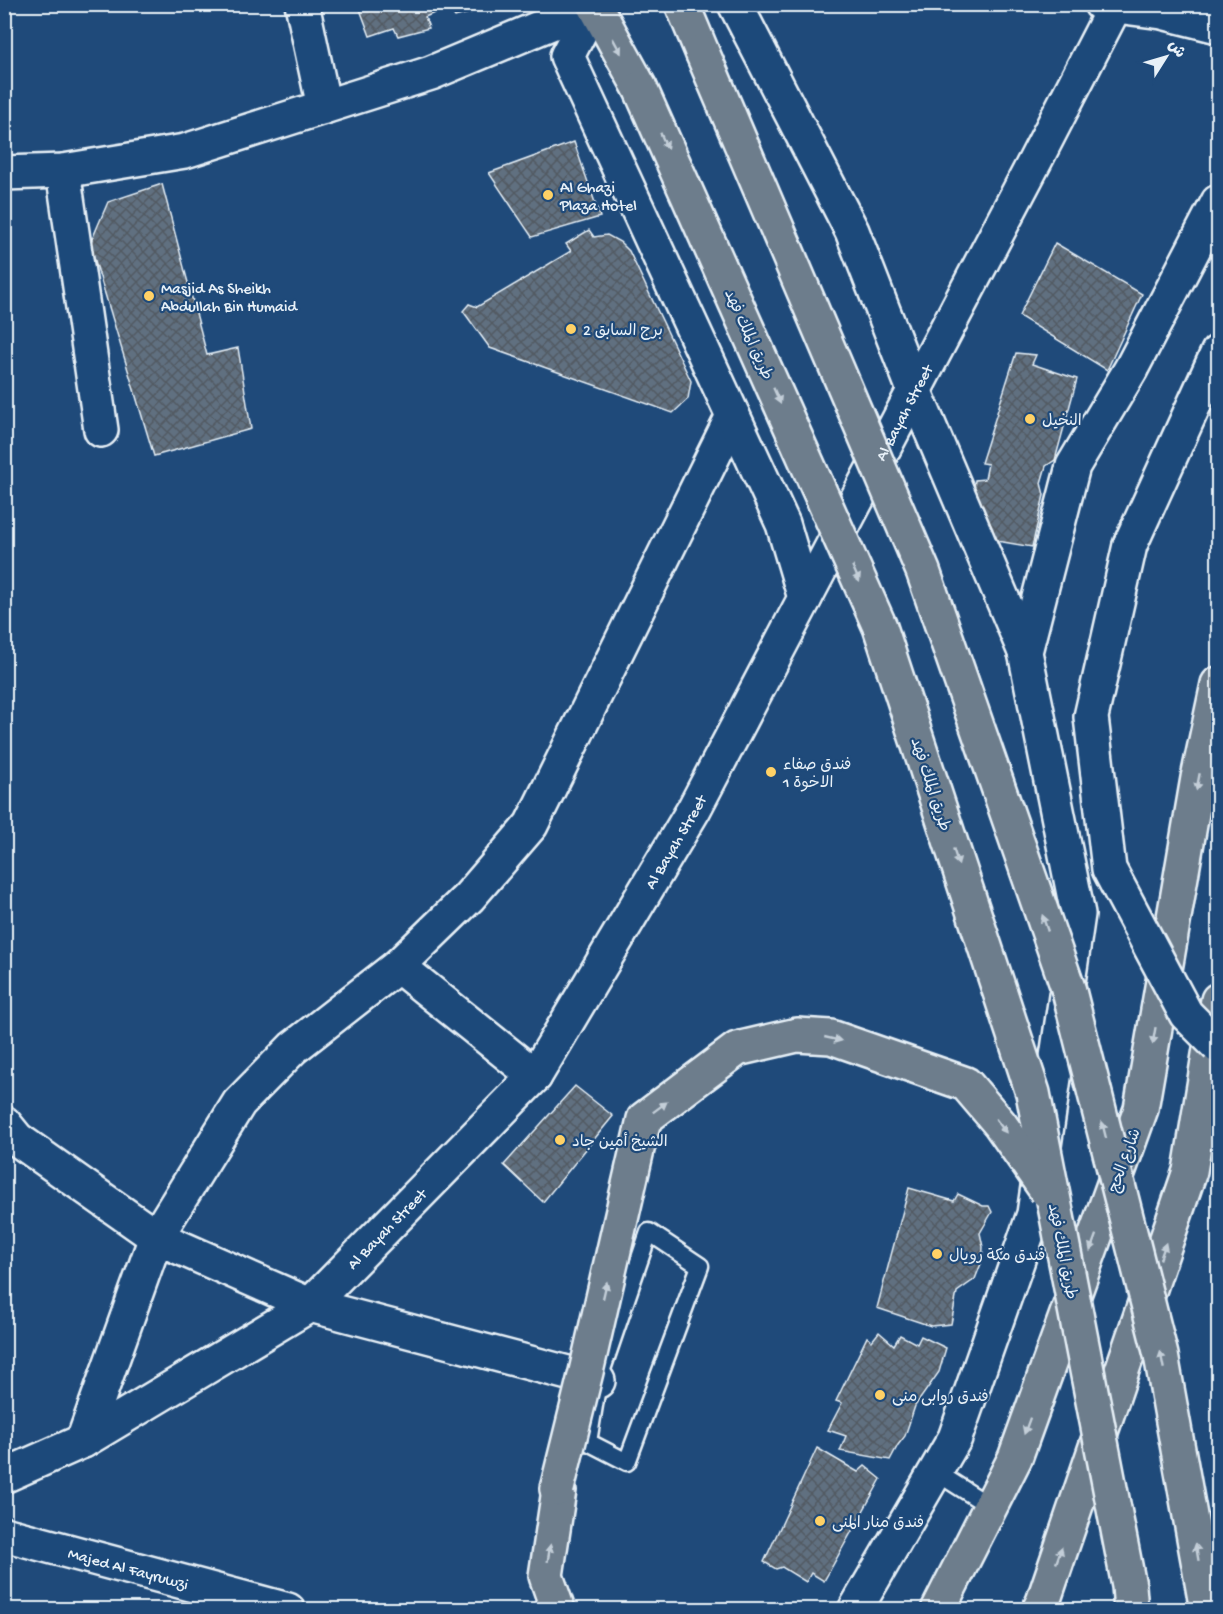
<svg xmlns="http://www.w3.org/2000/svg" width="1223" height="1614" font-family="'Gochi Hand','Playpen Sans Arabic',sans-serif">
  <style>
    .building { fill: url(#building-cross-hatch); stroke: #e8f1f8; stroke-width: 1.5 }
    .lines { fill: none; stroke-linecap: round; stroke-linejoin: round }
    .service-casing { stroke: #e8f1f8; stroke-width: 21 }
    .minor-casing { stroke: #e8f1f8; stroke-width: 38 }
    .tertiary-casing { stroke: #e8f1f8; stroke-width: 38 }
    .primary-casing { stroke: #e8f1f8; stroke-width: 38 }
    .service { stroke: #1f4a7a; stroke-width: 16 }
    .minor { stroke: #1f4a7a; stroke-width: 33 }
    .tertiary { stroke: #1f4a7a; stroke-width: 33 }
    .primary { stroke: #6d7d8c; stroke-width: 33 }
    .tertiary-bridge-casing { stroke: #e8f1f8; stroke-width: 38; stroke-linecap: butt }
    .primary-bridge-casing { stroke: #e8f1f8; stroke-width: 38; stroke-linecap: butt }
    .tertiary-bridge { stroke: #1f4a7a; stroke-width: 33 }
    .primary-bridge { stroke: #6d7d8c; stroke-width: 33 }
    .oneway { fill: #c3ced8 }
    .poi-dot { fill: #ffd166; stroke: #1f4a7a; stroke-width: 2 }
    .labels { text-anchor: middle; stroke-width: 4.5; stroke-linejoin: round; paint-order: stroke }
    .poi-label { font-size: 16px; fill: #e8f1f8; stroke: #1f4a7a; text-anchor: start }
    .street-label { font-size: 16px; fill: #e8f1f8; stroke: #1f4a7a }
  </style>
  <defs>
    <pattern id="building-cross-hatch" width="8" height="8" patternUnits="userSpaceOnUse" patternTransform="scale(1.5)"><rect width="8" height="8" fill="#607080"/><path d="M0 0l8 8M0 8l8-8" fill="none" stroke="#525a62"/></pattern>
  </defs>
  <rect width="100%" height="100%" fill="#1f4a7a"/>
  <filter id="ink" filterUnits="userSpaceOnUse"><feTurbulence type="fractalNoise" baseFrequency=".0167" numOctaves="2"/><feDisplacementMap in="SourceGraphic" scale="12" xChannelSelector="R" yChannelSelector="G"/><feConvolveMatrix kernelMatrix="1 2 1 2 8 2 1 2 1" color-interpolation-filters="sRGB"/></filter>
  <g filter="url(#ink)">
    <g class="building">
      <path d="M358,4H483L484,9L455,17L448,7L425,17L429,28L398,36L394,28L370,36Z"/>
      <path d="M574,142L600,217L532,237L489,173Z"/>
      <path d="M162,184L207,355L238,348L251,429L154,456L90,244L108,202Z"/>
      <path d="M589,230L594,237L607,235L620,242L629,251L691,381L688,399L673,413L490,348L463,311L469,304L477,307L571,251L566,244Z"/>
      <path d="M1055,243L1142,294L1107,370L1019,316Z"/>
      <path d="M1016,353L1036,355L1032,364L1077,379L1055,460L1046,466L1041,483L1044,495L1032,547L986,539L972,507L975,480L985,479L988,464L981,463Z"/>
      <path d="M575,1086L613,1116L543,1202L504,1165Z"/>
      <path d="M909,1188L954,1201L958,1194L983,1206H989L992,1212L980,1233L983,1247L982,1261L975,1279L957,1292L951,1324L931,1326L877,1308Z"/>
      <path d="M879,1332L894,1345L900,1335L917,1344L921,1336L946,1348L939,1372L915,1406L905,1436L898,1445L890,1460L840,1451L846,1436L828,1430L842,1403L836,1401L867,1337L872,1341Z"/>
      <path d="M817,1448L858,1472L865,1466L881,1479L824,1581L811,1573L806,1582L782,1567L776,1569L764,1562Z"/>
    </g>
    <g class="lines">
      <g class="service-casing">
        <g id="service">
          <path d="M649,1232L700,1266L627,1462L588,1442L598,1381Z"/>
          <path d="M936,1472L991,1507"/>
        </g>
      </g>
      <g class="minor-casing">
        <g id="minor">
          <path d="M302,4L324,107"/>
          <path d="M735,4L852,231L914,390L1025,652"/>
          <path d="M1101,4L1162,12L1218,26"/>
          <path d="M63,171L101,430"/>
          <path d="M4,173L63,171L185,151L431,73L594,5"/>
          <path d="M1130,545L1218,352"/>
          <path id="s1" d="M805,598L1035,161L1116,4"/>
          <path d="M398,966L535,1076"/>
          <path d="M4,1123L17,1139L156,1237L310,1305L598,1381"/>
          <path d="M83,1441L156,1237L239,1103L293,1048L398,966L469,897L531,825L733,416"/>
          <path d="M855,1610L955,1438L1034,1214L1078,914L1025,652L1073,466L1131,369L1218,202"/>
        </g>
      </g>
      <g class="tertiary-casing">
        <g id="tertiary">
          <path id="s2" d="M4,1476L83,1441L310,1305L535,1076L694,809L805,598L783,524L567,56L594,5"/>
          <path id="s3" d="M4,1534L288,1610"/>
        </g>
      </g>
      <g class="primary-casing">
        <g id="primary">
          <path d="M594,4L640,88"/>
          <path d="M682,4L702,52"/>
          <path d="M557,1489L559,1490L546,1576L558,1610"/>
          <path d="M938,1610L1015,1458L1141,1109L1198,778L1218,684"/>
          <path d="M1039,1610L1043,1602L1190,1171L1218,1000"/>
        </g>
      </g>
      <use href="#service" class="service"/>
      <use href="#minor" class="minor"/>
      <use href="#tertiary" class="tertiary"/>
      <use href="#primary" class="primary"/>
      <g class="tertiary-bridge-casing">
        <path id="tertiary-bridge" d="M1130,545L1091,717L1109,869L1186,1014L1218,1046"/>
      </g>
      <g class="primary-bridge-casing">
        <g id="primary-bridge">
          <path d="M702,52L923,571L1069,991L1161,1355L1207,1610"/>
          <path d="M640,88L880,627L1033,1093L1129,1586L1131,1610"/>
          <path d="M557,1489L586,1372L644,1119L737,1049L797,1035L831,1037L966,1084L1000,1124L1047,1191"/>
        </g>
      </g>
      <use href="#tertiary-bridge" class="tertiary-bridge"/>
      <use href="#primary-bridge" class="primary-bridge"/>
    </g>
    <defs><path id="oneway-solid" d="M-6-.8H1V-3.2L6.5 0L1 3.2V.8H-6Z" transform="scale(1.5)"/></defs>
    <g class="oneway">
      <use href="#oneway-solid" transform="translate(617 46) rotate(61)"/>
      <use href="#oneway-solid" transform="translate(664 141) rotate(66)"/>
      <use href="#oneway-solid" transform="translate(777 396) rotate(66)"/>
      <use href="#oneway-solid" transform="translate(856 574) rotate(66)"/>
      <use href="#oneway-solid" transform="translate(1198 782) rotate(101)"/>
      <use href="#oneway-solid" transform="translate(956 857) rotate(72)"/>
      <use href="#oneway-solid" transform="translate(1045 923) rotate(-109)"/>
      <use href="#oneway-solid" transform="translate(1154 1036) rotate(100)"/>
      <use href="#oneway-solid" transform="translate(833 1039) rotate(13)"/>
      <use href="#oneway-solid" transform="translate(660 1107) rotate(-37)"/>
      <use href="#oneway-solid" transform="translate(1001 1126) rotate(53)"/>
      <use href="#oneway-solid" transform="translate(1104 1130) rotate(-104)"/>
      <use href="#oneway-solid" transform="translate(1093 1243) rotate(110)"/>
      <use href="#oneway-solid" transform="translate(1163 1251) rotate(-71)"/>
      <use href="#oneway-solid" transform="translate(605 1290) rotate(-77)"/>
      <use href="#oneway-solid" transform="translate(1162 1360) rotate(-101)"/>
      <use href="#oneway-solid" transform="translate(1027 1426) rotate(110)"/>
      <use href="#oneway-solid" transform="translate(1197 1552) rotate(-100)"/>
      <use href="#oneway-solid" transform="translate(549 1553) rotate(-81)"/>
      <use href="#oneway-solid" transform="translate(1059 1555) rotate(-71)"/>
    </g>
  </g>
  <g class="poi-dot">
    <circle cx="548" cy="195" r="6"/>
    <circle cx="149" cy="296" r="6"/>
    <circle cx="571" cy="329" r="6"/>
    <circle cx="1030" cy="419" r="6"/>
    <circle cx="771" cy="772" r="6"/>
    <circle cx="560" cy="1140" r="6"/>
    <circle cx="937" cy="1254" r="6"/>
    <circle cx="880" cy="1395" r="6"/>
    <circle cx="820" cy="1521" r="6"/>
  </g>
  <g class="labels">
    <g class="poi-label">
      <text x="560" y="192">Al Ghazi<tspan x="560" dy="18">Plaza Hotel</tspan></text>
      <text x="161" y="293">Masjid As Sheikh<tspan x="161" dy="18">Abdullah Bin Humaid</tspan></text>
      <text x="583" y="335">برج السابق 2</text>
      <text x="1042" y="425">النخيل</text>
      <text x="783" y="769">فندق صفاء<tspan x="783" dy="18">الاخوة 1</tspan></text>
      <text x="572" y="1146">الشيخ أمين جاد</text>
      <text x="949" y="1260">فندق مكة رويال</text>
      <text x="892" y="1401">فندق روابى منى</text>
      <text x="832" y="1527">فندق منار المنى</text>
    </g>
    <g class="street-label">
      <text transform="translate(750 334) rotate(66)" y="6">طريق الملك فهد</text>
      <text dy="6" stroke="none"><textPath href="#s1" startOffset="210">Al Bayah Street</textPath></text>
      <text transform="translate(932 784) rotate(72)" y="6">طريق الملك فهد</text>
      <text dy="6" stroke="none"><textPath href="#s2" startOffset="945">Al Bayah Street</textPath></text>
      <text transform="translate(1123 1160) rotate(-70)" y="6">شارع الحج</text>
      <text dy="6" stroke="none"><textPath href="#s2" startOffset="459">Al Bayah Street</textPath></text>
      <text transform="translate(1064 1251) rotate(79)" y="6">طريق الملك فهد</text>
      <text dy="6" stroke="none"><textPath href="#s3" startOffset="129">Majed Al Fayruwzi</textPath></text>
    </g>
  </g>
  <rect width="1223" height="1614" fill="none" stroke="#1f4a7a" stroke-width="24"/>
  <rect x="12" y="12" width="1199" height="1590" fill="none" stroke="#e8f1f8" stroke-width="2" filter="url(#ink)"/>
  <g transform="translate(1166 57) rotate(53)" stroke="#1f4a7a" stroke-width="4.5" paint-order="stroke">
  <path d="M0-4.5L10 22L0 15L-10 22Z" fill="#e8f1f8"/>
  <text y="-9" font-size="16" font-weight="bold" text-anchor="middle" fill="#e8f1f8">ش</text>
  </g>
</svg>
